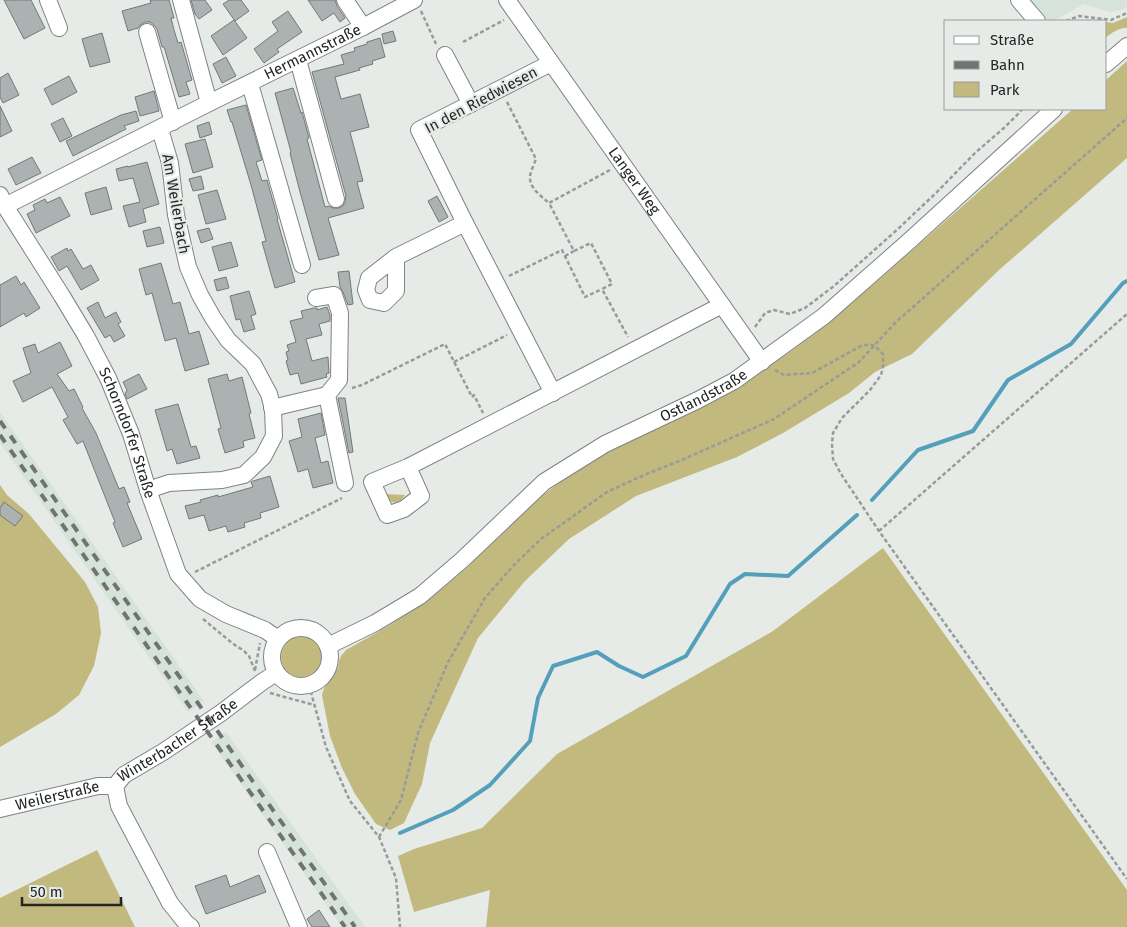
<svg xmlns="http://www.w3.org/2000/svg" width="1127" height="927" font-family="'Fira Sans',sans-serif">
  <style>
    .built { fill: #d6e3db }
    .green { fill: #c2b97e }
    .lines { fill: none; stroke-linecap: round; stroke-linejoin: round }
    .stream { stroke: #549fba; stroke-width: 4 }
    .building { fill: #acb2b1; stroke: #737979 }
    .minor-casing { stroke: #7f8381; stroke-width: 18 }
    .path { stroke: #979b99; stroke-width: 2.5; stroke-dasharray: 4 2.5; stroke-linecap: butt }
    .minor { stroke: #fff; stroke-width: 16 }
    .rail { stroke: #707371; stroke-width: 4; stroke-dasharray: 9 9; stroke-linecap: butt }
    .labels { text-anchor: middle; stroke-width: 4.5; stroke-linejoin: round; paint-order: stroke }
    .street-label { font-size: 15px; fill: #242625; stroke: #e6ebe8 }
  </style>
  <rect width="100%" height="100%" fill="#e6ebe8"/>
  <g class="built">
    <path d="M1030,0H1127V7L1119,11L1110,12L1084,4L1053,21H1049Z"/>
    <path d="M0,412L204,701L188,712L138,642L0,443Z"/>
    <path d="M226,732L365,927H342L211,742Z"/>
  </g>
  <g class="green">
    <path d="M1127,17V28C1119,27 1112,33 1106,37V22L1113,23Z"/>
    <path d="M1127,61V158L999,270L912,354L875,372L849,393L783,433L737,457L636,496L569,539L525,581L478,638L430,743L422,784L404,823L390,830L376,824L355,794L342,768L330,736L322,695L324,688L338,668L339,661L341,656L346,650L390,625L433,596L469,566L527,507L575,471L618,446L742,384L787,354L818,331L875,283L1073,109H1106V80Z"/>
    <path d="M0,485L7,495L29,514L85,582L98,607L101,633L94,666L79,695L56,714L0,747Z"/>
    <path d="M385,494L405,495C399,505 389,505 385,494Z"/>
    <path d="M883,548L1127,890V927H486L490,890L414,912L398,856L414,849L482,828L557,754L773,631Z"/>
    <circle cx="302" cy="657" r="21"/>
    <path d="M97,850L135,927H0V898Z"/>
  </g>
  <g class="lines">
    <g class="stream">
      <path d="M872,500L918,450L973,431L1008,380L1071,344L1123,283L1127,281"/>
      <path d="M400,833L453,810L490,785L530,741L538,698L553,666L597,652L619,666L643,677L686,656L730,584L745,574L788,576L857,515"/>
    </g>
  </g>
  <g class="building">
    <path d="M4,0H31L45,28L24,39Z"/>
    <path d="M150,0H169L174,18H171L174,30L178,43L181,42L192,80L186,82L190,94L179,97L164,47H162L157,29L154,25L150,22H145L140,25L138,28L128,31L122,11L151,3Z"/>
    <path d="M191,0H205L212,10L199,19L195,14Z"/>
    <path d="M229,0H241L249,11L235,21L223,4Z"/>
    <path d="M308,0H335L337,6L345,18L340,22L334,13L322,21Z"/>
    <path d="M288,11L302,32L277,49L279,52L264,63L254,49L278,31L272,22Z"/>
    <path d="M234,20L247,38L223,55L211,36Z"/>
    <path d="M393,31L396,41L384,44L382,34Z"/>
    <path d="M102,33L110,62L90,67L82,39Z"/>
    <path d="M380,38L385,57L372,61L373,64L359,68L360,70L335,77L341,99L360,94L369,127L350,132L363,181L357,182L364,208L328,218L339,255L319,260L300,192L290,153L291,152L275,93L293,88L301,113L302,112L309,138L307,139L325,207L329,206L333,208H339L343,206L345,202L346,196L312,72L344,64L341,55L355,51L354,48L367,44V42Z"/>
    <path d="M226,57L236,76L222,83L213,64Z"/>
    <path d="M8,73L19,95L3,103L0,97V78Z"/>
    <path d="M69,76L77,92L52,105L44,89Z"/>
    <path d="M154,91L159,111L140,116L135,97Z"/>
    <path d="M246,105L262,160L256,162L262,181L267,180L278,219H277L295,282L275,288L262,242L266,241L251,185L232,122H231L227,110Z"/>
    <path d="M0,106L12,131L0,137Z"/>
    <path d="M136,111L139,121L124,126L126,129L73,156L66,141L121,115Z"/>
    <path d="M63,118L72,136L60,142L51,124Z"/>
    <path d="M209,122L212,134L200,138L197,126Z"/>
    <path d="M205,139L213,167L193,173L185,144Z"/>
    <path d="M32,157L41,173L16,185L8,169Z"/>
    <path d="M147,162L159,204L143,209L146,222L129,227L123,206L140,202L133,178L119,181L116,169L128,166V167Z"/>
    <path d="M201,176L204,189L193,191L189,179Z"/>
    <path d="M106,187L112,209L91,215L85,193Z"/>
    <path d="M217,190L226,219L206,224L198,195Z"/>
    <path d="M437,196L448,217L439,222L428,201Z"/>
    <path d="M60,197L70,216L36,233L27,214L35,210L33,205L45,199L47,203Z"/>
    <path d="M160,227L164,243L147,247L143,231Z"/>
    <path d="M209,228L213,239L201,243L197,231Z"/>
    <path d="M231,242L238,266L219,271L212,247Z"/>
    <path d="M67,248L68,251L71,249L83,269L91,265L99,280L81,290L67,266L59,271L51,257Z"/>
    <path d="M161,263L173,304L180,302L189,334L199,331L209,364L185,371L176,338L165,341L152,293L146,295L139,269Z"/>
    <path d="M349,271L353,304L348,305L343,292L340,287L338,272Z"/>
    <path d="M16,276L21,285L24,282L40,308L26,317L24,313L0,327V285Z"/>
    <path d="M226,277L229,288L217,291L214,280Z"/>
    <path d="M249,291L256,314L251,316L255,329L244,332L240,319L236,320L230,296Z"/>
    <path d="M98,302L105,318L116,312L121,322L118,324L125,336L114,342L110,335L105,338L87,308Z"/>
    <path d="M327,307L330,315V321L319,324L322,335L306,339L312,361L328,357L329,373L326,374L327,377L301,384L298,373L290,375L286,361L288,360L286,352L289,351L287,345L296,342L290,321L303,318L301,311L314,308H317V310Z"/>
    <path d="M60,342L72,366L57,374L69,391L74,389L83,407L82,408L96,433L119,489L124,487L130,502L127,503L142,539L123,547L113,523L115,522L83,441L77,444L63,420L68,417L52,387L23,402L13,381L31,373L23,348L35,344L38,353Z"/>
    <path d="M139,374L147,389L127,399L125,394L127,390L123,382Z"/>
    <path d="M227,374L229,381L242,377L251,413L249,414L255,438L243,441L244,447L225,453L218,429L221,428L208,379Z"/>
    <path d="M338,398H345L353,452L349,453Z"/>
    <path d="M178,404L191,447L196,446L200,458L177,464L172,449L167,451L155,410Z"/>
    <path d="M321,413L325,435L315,438L321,463L328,461L333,483L313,488L308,469L298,472L289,441L302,437L298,419Z"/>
    <path d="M270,476L279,507L260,513L261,518L244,523L245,527L228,532L226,526L209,531L204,515L189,519L185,506L201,502L200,500L218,495V497L253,487L251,482L253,481Z"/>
    <path d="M4,502L23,516L15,526L0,515V508Z"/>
    <path d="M226,875L230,887L259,875L266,892L206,914L195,886Z"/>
    <path d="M319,910L330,927H312L307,919Z"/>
  </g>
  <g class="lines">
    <g class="minor-casing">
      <g id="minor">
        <path d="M48,0L59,28"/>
        <path d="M181,0L209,103"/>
        <path d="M345,0L363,27"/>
        <path id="s1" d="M507,0L762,362"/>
        <path d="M1019,0L1037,21"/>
        <path d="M147,32L173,122"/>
        <path d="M445,55L471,104"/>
        <path d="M298,60L336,199"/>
        <path d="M551,63L419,130L465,223L553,393"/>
        <path d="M1106,64L1127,46"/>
        <path d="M250,84L302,265"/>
        <path id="s2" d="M0,195L5,206L62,296L86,336L108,378L131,434L148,490L178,574L200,599L226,614L265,630L278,639"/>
        <path id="s3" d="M5,206L209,103L363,27L414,0"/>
        <path d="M396,257V291L384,303L370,300L366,290L369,278L396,257L465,223"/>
        <path d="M327,395L345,483"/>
        <path d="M272,408L327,395L339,380L340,313L334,295L316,298"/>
        <path d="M408,467L421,496L404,509L387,515L372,482L408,467L722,305"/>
        <path d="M148,490L169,483L222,480L244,475L263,457L274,436L273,409L269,394L253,364L228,340L213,318L200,295L188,267L176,215L170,163L160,129"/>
        <circle cx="301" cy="657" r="29"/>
        <path id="s4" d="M328,646L375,623L420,596L462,560L544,482L605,444L698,400L734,381L824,316L908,242L1054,109"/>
        <path id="s5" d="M0,809L98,786H115"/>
        <path d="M267,852L299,927"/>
        <path id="s6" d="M191,927L186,923L170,903L119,806L115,786L124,775L163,752L221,713L262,682L276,673"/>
      </g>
    </g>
    <g class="path">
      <path d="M421,11L436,44"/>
      <path d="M1066,21L1079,16L1111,20L1127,13"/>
      <path d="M463,42L504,20"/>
      <path d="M507,102L536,159C534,164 531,171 530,176C529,188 541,196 549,203"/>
      <path d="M610,170L549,203L574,251L591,243L612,284L602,289L628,337"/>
      <path d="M565,256L574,251"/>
      <path d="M509,276L562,250L585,297L602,289"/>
      <path d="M755,327L765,313L774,310L790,314L805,308L834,286L899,228L937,192L975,153L1005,127L1019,113L1022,109"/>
      <path d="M454,362L507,335"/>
      <path d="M775,370L784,375L812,373L861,346C873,343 874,345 883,354V367L881,375L870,390L842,418L833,433L832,444L833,459L841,474L879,531L1127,879"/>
      <path d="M352,388L362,385L445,344L472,397L474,395L483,413"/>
      <path d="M879,531L1127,314"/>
      <path d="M195,572L342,498"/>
      <path d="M203,619L232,643L244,651L249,656L255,671"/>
      <path d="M255,670L260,643"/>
      <path d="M309,685L326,747L350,801L379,837L396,878L400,927"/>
      <path d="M270,693L314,705"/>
      <path d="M379,837L401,800L418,733L448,662L485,598L513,566L541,539L607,492L644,475L684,459L774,419L859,362L896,322L1127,118"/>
    </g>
    <use href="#minor" class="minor"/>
    <g class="rail">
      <path d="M0,421L355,927"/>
      <path d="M0,435L133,626L345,927"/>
    </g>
  </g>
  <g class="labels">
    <g class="street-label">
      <text dy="5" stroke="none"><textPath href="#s3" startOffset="344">Hermannstraße</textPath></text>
      <text transform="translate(481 100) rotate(-28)" y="5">In den Riedwiesen</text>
      <text dy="5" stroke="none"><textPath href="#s1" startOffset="221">Langer Weg</textPath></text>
      <text transform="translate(176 204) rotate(80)" y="5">Am Weilerbach</text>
      <text dy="5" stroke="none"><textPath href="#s4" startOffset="455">Ostlandstraße</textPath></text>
      <text dy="5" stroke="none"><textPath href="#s2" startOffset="271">Schorndorfer Straße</textPath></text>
      <text dy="5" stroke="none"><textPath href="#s6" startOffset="240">Winterbacher Straße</textPath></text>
      <text dy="5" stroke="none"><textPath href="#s5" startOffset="59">Weilerstraße</textPath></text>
    </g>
  </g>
  <rect x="944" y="20" width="162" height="90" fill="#e6ebe8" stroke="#989c9a"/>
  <rect x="954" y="36" width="25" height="8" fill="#ffffff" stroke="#989c9a"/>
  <text x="990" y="45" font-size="15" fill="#242625">Straße</text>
  <rect x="954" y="61" width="25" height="8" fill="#707371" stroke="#989c9a"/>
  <text x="990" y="70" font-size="15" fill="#242625">Bahn</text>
  <rect x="954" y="82" width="25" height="15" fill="#c2b97e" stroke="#989c9a"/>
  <text x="990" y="95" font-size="15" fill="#242625">Park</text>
  <path d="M22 897v8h99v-8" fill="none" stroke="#242625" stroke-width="2.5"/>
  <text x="30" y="897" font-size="15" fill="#242625" stroke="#e6ebe8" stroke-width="4" paint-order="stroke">50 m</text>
</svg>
